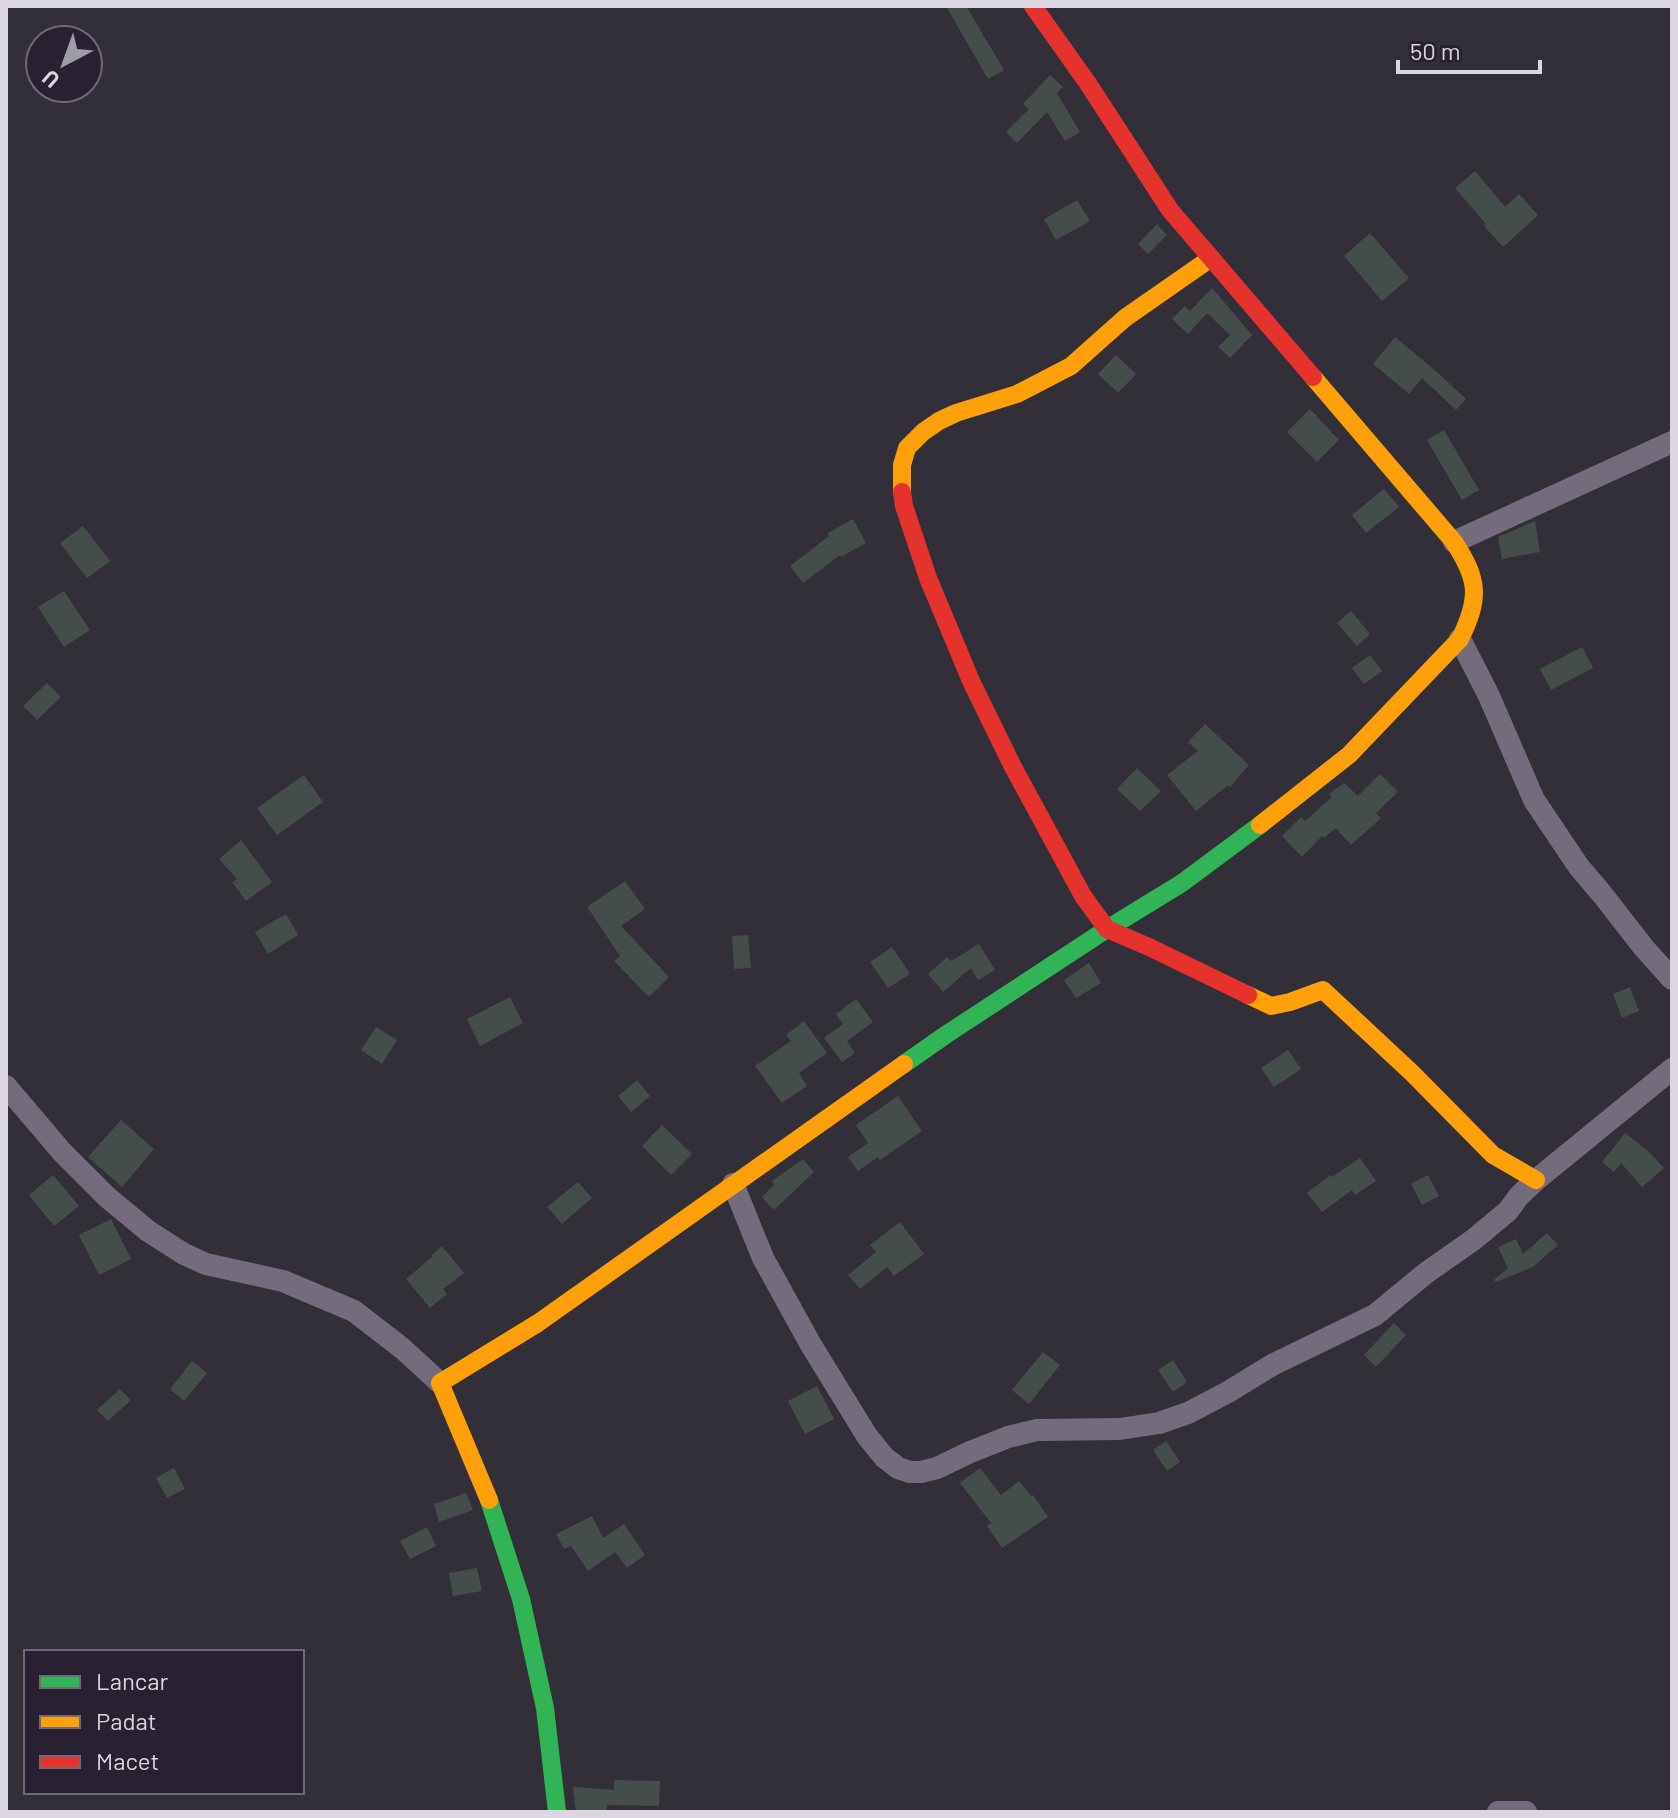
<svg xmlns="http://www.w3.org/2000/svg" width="1678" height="1818" font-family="Barlow,sans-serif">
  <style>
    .building { fill: #454d4b }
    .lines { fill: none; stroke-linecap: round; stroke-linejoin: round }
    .street { stroke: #746b7c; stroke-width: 22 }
    .fast { stroke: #30b455; stroke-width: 18 }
    .slow { stroke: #ff9f0a; stroke-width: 18 }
    .jam { stroke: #e5322d; stroke-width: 18 }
  </style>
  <rect width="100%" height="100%" fill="#332f38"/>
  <g class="building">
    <path d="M946,6H966L1004,70L988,79Z"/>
    <path d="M1050,75L1063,87L1057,93L1080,132L1065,141L1047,112L1017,143L1006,132L1029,109L1023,104Z"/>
    <path d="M1475,171L1505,207L1519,194L1538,215L1503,247L1484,226L1486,224L1455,188Z"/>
    <path d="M1077,200L1090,221L1056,240L1044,219Z"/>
    <path d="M1157,224L1167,235L1148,254L1138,244Z"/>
    <path d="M1370,233L1409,278L1382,301L1344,256Z"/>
    <path d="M1212,288L1252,335L1230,358L1218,347L1230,335L1207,313L1188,334L1172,319L1185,306L1190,311Z"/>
    <path d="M1395,337L1438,373L1466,399L1456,410L1422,378L1409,394L1373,364Z"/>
    <path d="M1116,355L1136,374L1118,393L1098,374Z"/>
    <path d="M1310,409L1339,440L1317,462L1287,432Z"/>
    <path d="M1444,430L1479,490L1462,500L1427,440Z"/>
    <path d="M1384,489L1399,507L1366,533L1352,515Z"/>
    <path d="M853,519L866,543L841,557L840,555L803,583L790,566L829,536L828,533Z"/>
    <path d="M1535,521L1540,552L1502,559L1498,537Z"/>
    <path d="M83,526L110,561L87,578L60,543Z"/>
    <path d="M64,591L90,630L64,647L38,607Z"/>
    <path d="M1351,611L1370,634L1357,646L1337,623Z"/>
    <path d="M1582,647L1593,668L1551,690L1540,669Z"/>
    <path d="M1370,655L1382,671L1364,684L1352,668Z"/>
    <path d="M47,683L61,697L37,720L23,706Z"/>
    <path d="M1205,724L1249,765L1230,787L1228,785L1196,811L1167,775L1198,751L1188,742Z"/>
    <path d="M1137,768L1161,791L1140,811L1117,789Z"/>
    <path d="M1380,774L1398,792L1376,813L1381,818L1351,845L1336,828L1324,838L1322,836L1302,857L1282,836L1301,817L1305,821L1332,797L1329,794L1344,783L1358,796Z"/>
    <path d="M304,775L323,802L277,835L257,808Z"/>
    <path d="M241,840L272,882L246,901L232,882L237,879L219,859Z"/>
    <path d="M625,881L645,909L621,926L669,977L649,997L614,961L620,956L587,907Z"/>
    <path d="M286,914L298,935L268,954L255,932Z"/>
    <path d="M748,935L751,968L734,969L732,936Z"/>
    <path d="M979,944L995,970L978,980L971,968L943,992L928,974L947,957L951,961Z"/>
    <path d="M892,947L910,974L888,988L870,962Z"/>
    <path d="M1089,963L1101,983L1076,998L1064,980Z"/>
    <path d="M1630,987L1639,1011L1622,1018L1613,994Z"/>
    <path d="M510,997L523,1023L480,1046L467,1019Z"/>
    <path d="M856,999L873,1022L847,1041L855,1053L842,1062L824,1038L843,1024L836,1014Z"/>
    <path d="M804,1021L827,1053L799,1073L807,1086L782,1103L755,1066L791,1041L786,1035Z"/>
    <path d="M376,1027L397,1040L382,1064L361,1050Z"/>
    <path d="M1288,1050L1301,1069L1274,1087L1261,1068Z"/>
    <path d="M637,1080L650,1096L631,1112L618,1096Z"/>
    <path d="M898,1096L922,1131L880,1160L878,1157L858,1171L848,1157L868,1143L856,1125Z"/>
    <path d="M121,1120L154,1149L122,1187L88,1157Z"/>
    <path d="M662,1125L692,1154L671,1175L642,1146Z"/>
    <path d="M1625,1133L1650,1153L1664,1168L1642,1187L1621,1163L1614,1172L1602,1162Z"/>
    <path d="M1360,1158L1376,1181L1355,1195L1352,1190L1322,1212L1307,1193L1330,1175L1332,1177Z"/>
    <path d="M803,1159L814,1172L774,1210L762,1197L774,1185L772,1181Z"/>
    <path d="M53,1175L79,1206L54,1226L29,1195Z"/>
    <path d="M1428,1175L1439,1196L1422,1205L1411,1184Z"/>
    <path d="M578,1182L592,1198L562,1224L547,1207Z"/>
    <path d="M111,1219L131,1259L99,1275L79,1235Z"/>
    <path d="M900,1222L924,1254L894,1276L887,1267L860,1289L848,1275L876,1252L870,1245Z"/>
    <path d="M1547,1233L1558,1245L1533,1267L1496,1282L1494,1280L1508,1268L1498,1247L1516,1239L1523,1254Z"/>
    <path d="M442,1246L464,1273L443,1289L447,1294L430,1308L406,1279L432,1257L431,1256Z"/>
    <path d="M1394,1323L1406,1335L1376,1367L1364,1355Z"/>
    <path d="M1043,1352L1060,1365L1029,1404L1012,1390Z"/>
    <path d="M1173,1360L1187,1382L1173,1392L1158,1370Z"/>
    <path d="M192,1361L207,1373L184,1401L170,1389Z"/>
    <path d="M817,1386L834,1419L805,1434L788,1401Z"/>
    <path d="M120,1389L131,1400L108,1421L97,1410Z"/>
    <path d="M1166,1441L1180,1462L1167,1471L1153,1450Z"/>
    <path d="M174,1468L185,1489L167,1498L156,1478Z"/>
    <path d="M980,1468L1001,1495L1019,1481L1031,1496L1033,1495L1048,1517L1002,1548L987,1526L991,1523L960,1483Z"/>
    <path d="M466,1493L473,1510L439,1522L434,1504Z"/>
    <path d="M592,1516L603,1538L624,1524L645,1555L627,1568L615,1552L588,1571L571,1546L564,1549L556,1534Z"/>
    <path d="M427,1527L436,1546L410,1559L400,1541Z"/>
    <path d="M477,1568L482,1591L453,1596L449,1573Z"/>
    <path d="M614,1780L660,1781L659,1806L607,1805V1812H576L573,1787L614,1790Z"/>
  </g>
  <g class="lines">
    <g class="street">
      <path d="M1454,542L1672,442"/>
      <path d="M1460,639L1489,696L1534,800L1579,867L1602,894L1644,948L1672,979"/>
      <path d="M6,1086L62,1152L107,1197L148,1231L184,1254L206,1264L283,1281L354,1311L403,1349L440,1383"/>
      <path d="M733,1184L763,1258L811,1345L867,1436L884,1457L898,1468L910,1472H921L937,1468L968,1453L1008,1437L1037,1430L1120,1429L1159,1423L1188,1413L1228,1392L1274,1364L1375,1315L1426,1273L1473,1240L1508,1211L1519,1196L1536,1180L1672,1069"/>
      <path d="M1498,1812H1526"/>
    </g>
    <g class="fast">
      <path d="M904,1064L947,1034L1107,929L1182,883L1260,825"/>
      <path d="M489,1500L521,1599L545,1708L557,1812"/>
    </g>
    <g class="slow">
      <path d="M902,492V465L907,448L923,432L939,421L956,413L1017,394L1071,366L1125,318L1211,258"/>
      <path d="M1260,825L1349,755L1460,639C1480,598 1479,580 1454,542L1313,377"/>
      <path d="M1248,995L1271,1006L1290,1002L1323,990L1412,1073L1493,1155L1536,1180"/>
      <path d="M489,1500L440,1383L538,1323L904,1064"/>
    </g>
    <g class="jam">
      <path d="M1033,6L1089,85L1170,210L1313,377"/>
      <path d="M902,492L904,506L928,578L971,681L1012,765L1083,896L1107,929L1149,947L1248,995"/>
    </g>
  </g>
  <rect width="1678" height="1818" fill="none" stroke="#dbd6e1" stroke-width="16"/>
  <rect x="24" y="1650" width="280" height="144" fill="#292131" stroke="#706977" stroke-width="2"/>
  <rect x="40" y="1676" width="40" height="12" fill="#30b455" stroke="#706977" stroke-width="2"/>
  <text x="96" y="1690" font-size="24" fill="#dbd6e1">Lancar</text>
  <rect x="40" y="1716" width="40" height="12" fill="#ff9f0a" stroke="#706977" stroke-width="2"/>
  <text x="96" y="1730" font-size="24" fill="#dbd6e1">Padat</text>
  <rect x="40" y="1756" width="40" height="12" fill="#e5322d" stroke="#706977" stroke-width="2"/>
  <text x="96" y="1770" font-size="24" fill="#dbd6e1">Macet</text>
  <g transform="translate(64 64) rotate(221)"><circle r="38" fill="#292131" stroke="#706977" stroke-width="2"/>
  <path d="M0-6L14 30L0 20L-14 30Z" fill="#a09ca6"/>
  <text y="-12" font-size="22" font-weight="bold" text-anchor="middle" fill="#dbd6e1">U</text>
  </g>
  <path d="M1398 60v12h142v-12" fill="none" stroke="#dbd6e1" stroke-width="4"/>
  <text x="1410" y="60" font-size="24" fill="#dbd6e1" stroke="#292131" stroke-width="6" paint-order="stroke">50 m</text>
</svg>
